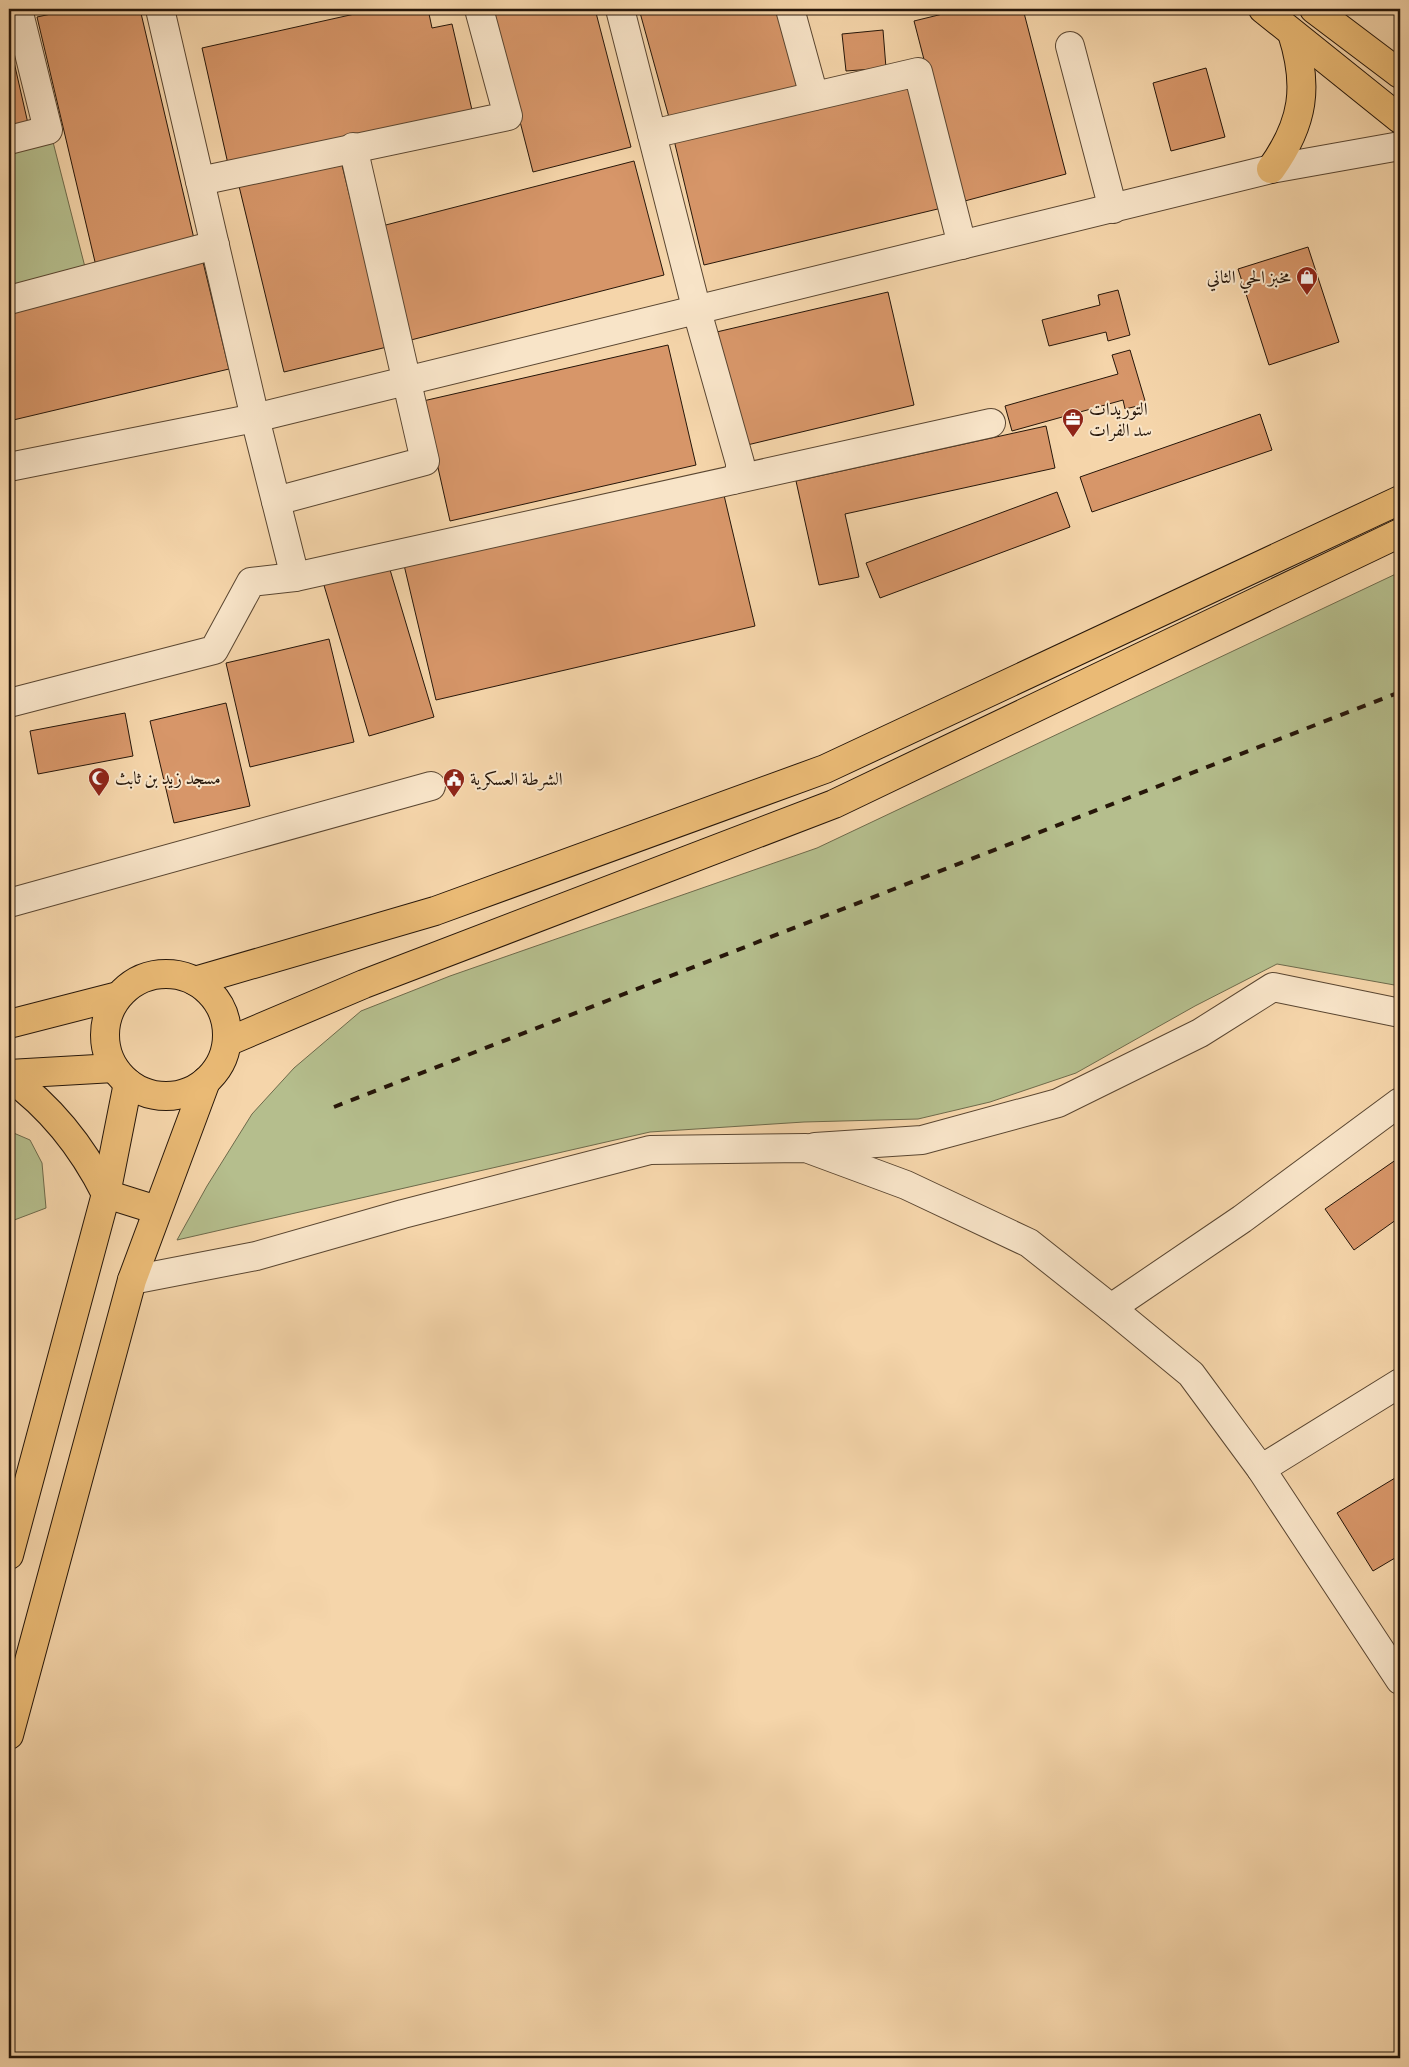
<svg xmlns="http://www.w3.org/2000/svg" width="1409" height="2067" font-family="Vollkorn,Amiri,serif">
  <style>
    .green { fill: #b5be8d; stroke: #6e6a4b }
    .building { fill: #d79669; stroke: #261609 }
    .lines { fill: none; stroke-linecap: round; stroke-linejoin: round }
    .minor-casing { stroke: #5a4631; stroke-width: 30 }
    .major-casing { stroke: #261609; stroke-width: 30 }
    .minor { stroke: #f8e4c8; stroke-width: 28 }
    .major { stroke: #eaba75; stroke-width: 28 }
    .rail { stroke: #261609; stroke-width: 4; stroke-dasharray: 9 9; stroke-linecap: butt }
    .labels { text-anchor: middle; stroke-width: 4; stroke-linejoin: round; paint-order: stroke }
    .poi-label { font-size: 18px; fill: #261609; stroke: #f8e4c8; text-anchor: start }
  </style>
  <rect width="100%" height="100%" fill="#f5d5aa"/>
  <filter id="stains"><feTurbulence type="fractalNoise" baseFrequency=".004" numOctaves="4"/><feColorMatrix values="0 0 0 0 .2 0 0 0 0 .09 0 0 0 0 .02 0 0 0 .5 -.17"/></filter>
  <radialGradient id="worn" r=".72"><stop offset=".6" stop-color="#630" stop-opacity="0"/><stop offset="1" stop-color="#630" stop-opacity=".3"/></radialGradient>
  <g class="green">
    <path d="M53,142L86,271L9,290V152Z"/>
    <path d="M1400,572V986L1277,964L1195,1006L1076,1073L990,1102L918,1119L804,1122L650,1132L177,1240L207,1186L252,1114L294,1068L361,1011L450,976L817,848Z"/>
    <path d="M9,1131L30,1140L42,1163L46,1208L9,1222Z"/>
  </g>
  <g class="building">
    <path d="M74,9H140L195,243L96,266L37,17Z"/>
    <path d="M377,9H428L432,28L452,24L472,110L228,164L202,48Z"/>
    <path d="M491,9H595L631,147L533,172Z"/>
    <path d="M639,9H777L799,86L670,121Z"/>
    <path d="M963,9H1023L1066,174L961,202L914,21Z"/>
    <path d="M883,30L886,68L846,71L842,34Z"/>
    <path d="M9,40L29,128L9,133Z"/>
    <path d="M1206,68L1225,137L1171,151L1153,83Z"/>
    <path d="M916,83L946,207L704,265L674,140Z"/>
    <path d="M340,157L387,347L284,372L238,182Z"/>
    <path d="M634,161L664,275L407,341L378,227Z"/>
    <path d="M1308,247L1339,342L1269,365L1238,269Z"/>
    <path d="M203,262L229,369L9,421V308Z"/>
    <path d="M1118,290L1130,335L1108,341L1106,332L1049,346L1042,320L1100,305L1098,295Z"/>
    <path d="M888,292L914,405L743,446L708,334Z"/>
    <path d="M668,345L696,465L450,521L423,401Z"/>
    <path d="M1130,350L1146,404L1125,409L1123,400L1012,431L1005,406L1118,374L1112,355Z"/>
    <path d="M1260,414L1272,450L1092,512L1080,477Z"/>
    <path d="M1046,426L1055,468L845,514L859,577L819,585L796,481Z"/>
    <path d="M723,491L755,626L436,700L404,565Z"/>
    <path d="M1057,492L1070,527L880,598L866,563Z"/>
    <path d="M388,563L434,717L369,736L323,582Z"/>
    <path d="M329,639L354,742L250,767L226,663Z"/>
    <path d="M226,703L250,806L174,823L150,721Z"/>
    <path d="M125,713L133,756L38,774L30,731Z"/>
    <path d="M1400,1157V1217L1354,1250L1325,1209Z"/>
    <path d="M1400,1475V1555L1373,1571L1337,1513Z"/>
  </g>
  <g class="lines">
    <g class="minor-casing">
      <g id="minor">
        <path d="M160,9L255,418L295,577"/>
        <path d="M620,9L697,311L740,463V473L733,480"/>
        <path d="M790,9L814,96"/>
        <path d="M1070,46L1113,209"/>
        <path d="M652,134L918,72L962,245"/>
        <path d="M9,140L48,130L18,9"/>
        <path d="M200,181L508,116L479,9"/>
        <path d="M9,300L215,245"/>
        <path d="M9,467L255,418L1271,169L1400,146"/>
        <path d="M276,501L425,461L353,147"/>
        <path d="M9,703L214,650L251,582L295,577L991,423"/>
        <path d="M9,903L431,786"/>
        <path d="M815,1147L922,1140L1058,1103L1200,1033L1273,987L1400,1013"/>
        <path d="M132,1280L256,1256L403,1214L650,1150L806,1148L906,1185L1029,1243L1111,1308L1242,1219L1400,1102"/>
        <path d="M1111,1308L1191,1374L1261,1469L1400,1383"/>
        <path d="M1261,1469L1400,1680"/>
      </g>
    </g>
    <g class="major-casing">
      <g id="major">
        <path d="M1263,9L1400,119"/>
        <path d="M1314,9L1400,74"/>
        <path d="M1271,169C1304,123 1309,86 1292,33"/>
        <circle cx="166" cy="1035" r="61"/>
        <path d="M195,981L435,911L825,769L1400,500"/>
        <path d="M9,1024L118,996"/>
        <path d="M227,1042L364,984L834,804L1400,533"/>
        <path d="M9,1074L114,1068"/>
        <path d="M9,1077C52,1108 82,1146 106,1194L157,1210"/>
        <path d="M9,1555L106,1194L128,1083"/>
        <path d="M9,1735L132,1280L206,1081"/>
      </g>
    </g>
    <use href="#minor" class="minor"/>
    <use href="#major" class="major"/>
    <path class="rail" d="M334,1107L1400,692"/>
  </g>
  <defs>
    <g id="shop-pin" transform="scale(1.125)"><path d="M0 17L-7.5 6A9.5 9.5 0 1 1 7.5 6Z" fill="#8f2418" stroke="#f8e4c8"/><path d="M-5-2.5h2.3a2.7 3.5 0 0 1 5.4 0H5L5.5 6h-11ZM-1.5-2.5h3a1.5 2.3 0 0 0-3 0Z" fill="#fff"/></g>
    <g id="office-pin" transform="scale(1.125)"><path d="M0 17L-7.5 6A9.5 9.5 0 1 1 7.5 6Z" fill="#8f2418" stroke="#f8e4c8"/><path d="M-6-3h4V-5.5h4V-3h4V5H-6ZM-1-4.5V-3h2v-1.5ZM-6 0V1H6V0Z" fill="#fff"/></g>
    <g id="mosque-pin" transform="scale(1.125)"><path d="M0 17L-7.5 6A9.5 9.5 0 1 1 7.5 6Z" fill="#8f2418" stroke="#f8e4c8"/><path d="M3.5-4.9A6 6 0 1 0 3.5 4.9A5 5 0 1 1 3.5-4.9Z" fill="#fff"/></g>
    <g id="civic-pin" transform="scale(1.125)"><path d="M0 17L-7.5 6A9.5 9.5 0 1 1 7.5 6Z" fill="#8f2418" stroke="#f8e4c8"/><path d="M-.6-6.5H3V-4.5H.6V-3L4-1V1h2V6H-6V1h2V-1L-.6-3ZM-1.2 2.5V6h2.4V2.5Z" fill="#fff"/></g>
  </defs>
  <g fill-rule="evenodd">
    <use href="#shop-pin" x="1307" y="277"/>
    <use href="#office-pin" x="1073" y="419"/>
    <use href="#mosque-pin" x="99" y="778"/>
    <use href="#civic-pin" x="454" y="779"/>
  </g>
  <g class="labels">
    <g class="poi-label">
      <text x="1291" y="283" text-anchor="end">مخبز الحي الثاني</text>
      <text x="1089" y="415">التوريدات<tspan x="1089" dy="21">سد الفرات</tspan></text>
      <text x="115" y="784">مسجد زيد بن ثابث</text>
      <text x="470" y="785">الشرطة العسكرية</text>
    </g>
  </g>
  <rect width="1409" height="2067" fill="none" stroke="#f5d5aa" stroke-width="30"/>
  <rect x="10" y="10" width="1389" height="2047" fill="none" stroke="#261609" stroke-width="2.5"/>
  <rect x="15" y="15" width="1379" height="2037" fill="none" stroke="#261609"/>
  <rect width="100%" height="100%" filter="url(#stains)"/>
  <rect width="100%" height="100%" fill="url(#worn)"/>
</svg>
